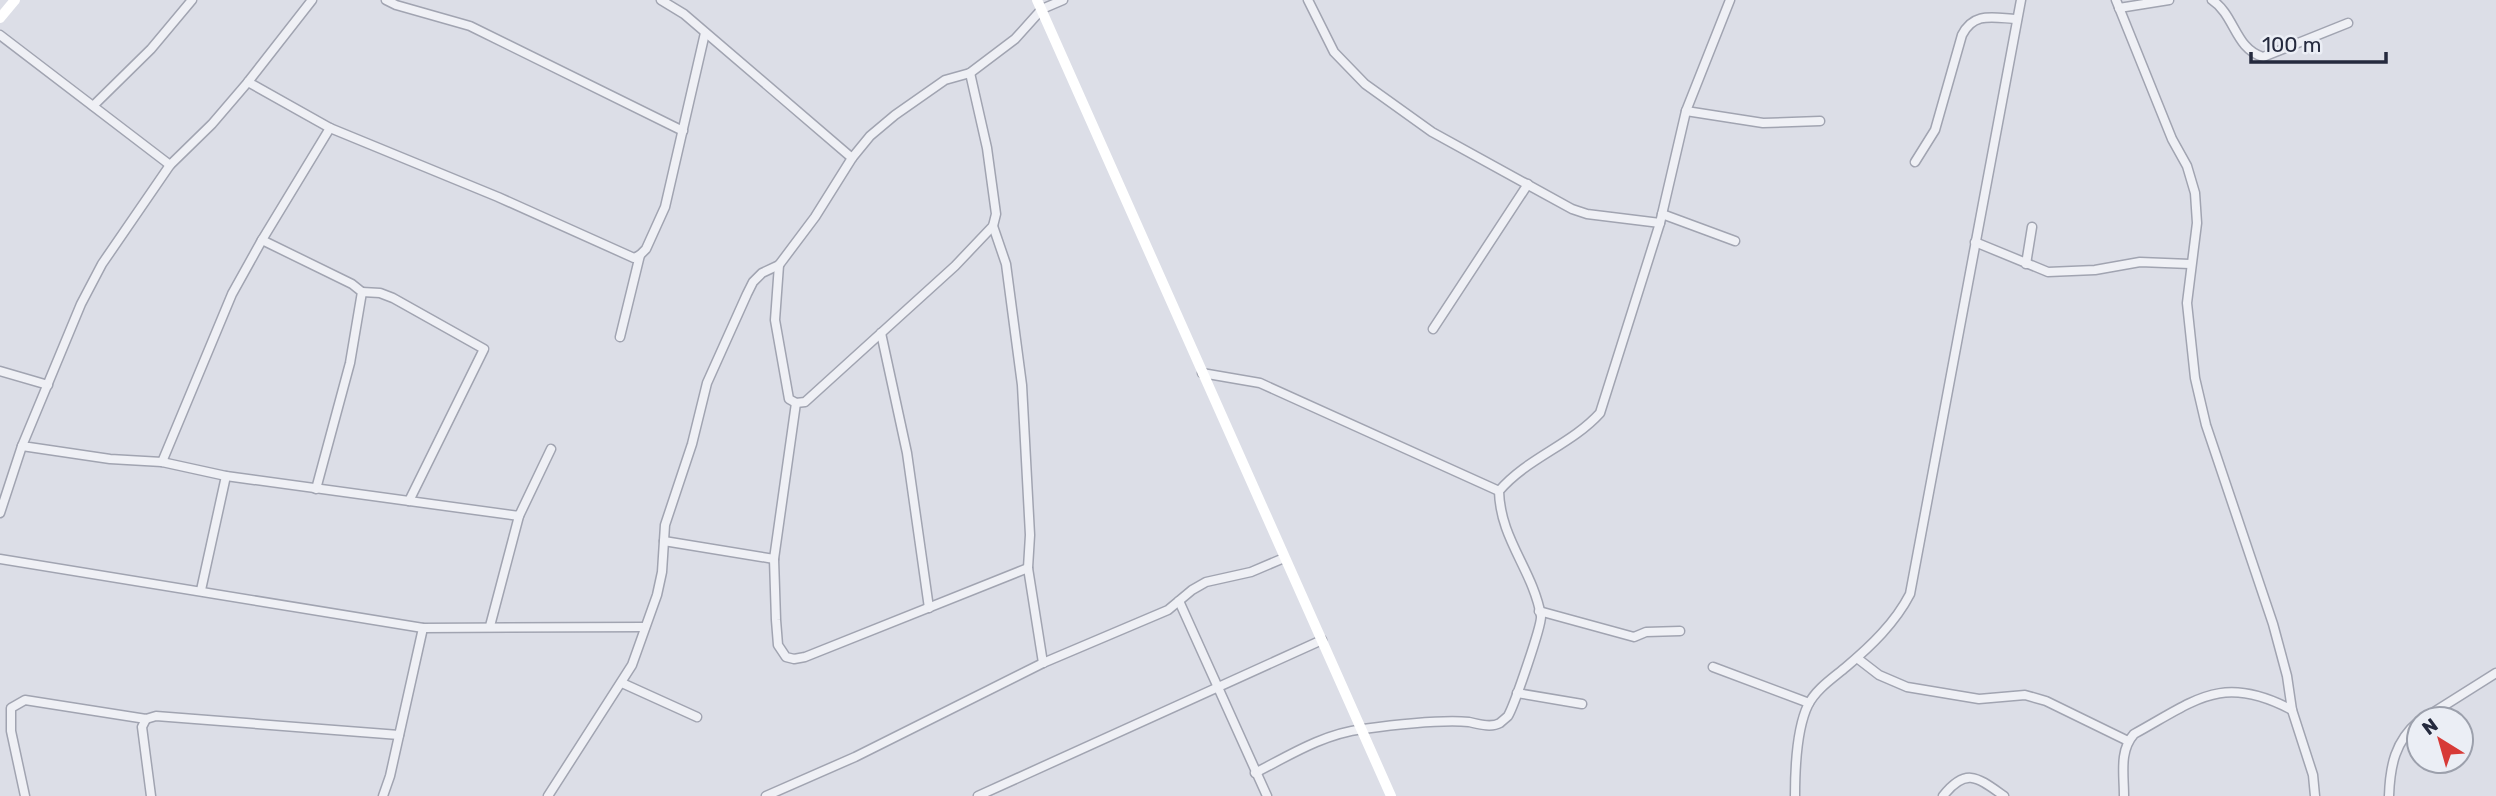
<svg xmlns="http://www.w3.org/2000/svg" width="2496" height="796" font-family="Rubik,sans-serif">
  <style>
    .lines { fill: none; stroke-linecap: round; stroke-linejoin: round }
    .street-casing { stroke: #a1a4b1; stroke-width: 11 }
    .street { stroke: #eff0f5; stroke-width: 8 }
    .secondary { stroke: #fff; stroke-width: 10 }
  </style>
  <rect width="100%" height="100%" fill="#dcdee7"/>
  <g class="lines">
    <g class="street-casing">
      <g id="street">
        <path d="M312,0L248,82L212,124L170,165L102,264L81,304L22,446L110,459L162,462L226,476L519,516L551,449"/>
        <path d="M386,0L396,5L470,26L683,131"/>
        <path d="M661,0L684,14L852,158L870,136L895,115L945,80L970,73L1015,39L1042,9L1063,0"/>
        <path d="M1308,0L1334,52L1365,84L1432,132L1572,209L1587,214L1660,223"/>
        <path d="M2116,0L2172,139L2187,166L2195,193L2197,223L2187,303L2195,378L2206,425L2273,624L2287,676L2292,710L2313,775L2315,796"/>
        <path d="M2212,0C2235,15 2235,49 2263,57L2348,23"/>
        <path d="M2119,8L2169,0"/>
        <path d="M0,35L170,165"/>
        <path d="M248,82L330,128L498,197L634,258L640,255L646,249L665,207L705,33"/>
        <path d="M93,106L151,49L192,0"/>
        <path d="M1686,111L1763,123L1820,121"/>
        <path d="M1915,162L1935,130L1962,35C1974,11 1994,18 2017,19"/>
        <path d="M1662,214L1735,241"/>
        <path d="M993,226L1006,264L1022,385L1030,535L1028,568L1043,663"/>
        <path d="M262,240L352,284L362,292L350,363L316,489"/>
        <path d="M1975,242L2048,272L2095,270L2140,262L2190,264"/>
        <path d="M2026,264L2032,227"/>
        <path d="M779,265L775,320L789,399L796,403L805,402L955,266L993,226L996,214L987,148L970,73"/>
        <path d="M362,292L380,293L393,298L484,349L409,501"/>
        <path d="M1433,329L1528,184"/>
        <path d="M881,333L907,453L929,608"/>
        <path d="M620,337L640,255"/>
        <path d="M0,371L48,385"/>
        <path d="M1202,373L1260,383L1499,491"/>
        <path d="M796,403L774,559L776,620L778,645L786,657L794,659L805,657L1028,568"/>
        <path d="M162,462L232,294L262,240L330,128"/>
        <path d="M0,513L22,446"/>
        <path d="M664,541L774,559"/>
        <path d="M0,559L423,628L645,627"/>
        <path d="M201,590L226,476"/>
        <path d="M1179,601L1267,796"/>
        <path d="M1539,611L1634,637L1646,632L1680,631"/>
        <path d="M490,626L519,516"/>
        <path d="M1857,658L1879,675L1907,687L1979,699L2025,695L2046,701L2128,741"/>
        <path d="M1713,667L1809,703"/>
        <path d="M622,683L697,717"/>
        <path d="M1517,693L1582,704"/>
        <path d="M146,719L142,727L151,796"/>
        <path d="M2423,719L2496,673"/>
        <path d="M1255,773C1290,755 1323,734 1363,729C1393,725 1439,719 1469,722C1478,724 1491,728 1500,723C1502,721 1506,718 1508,716C1514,706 1542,625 1541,616C1533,570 1500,539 1499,491C1527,458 1571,445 1600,413L1660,223L1686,111L1730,0"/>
        <path d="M25,796L11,731V708L25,700L146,719L156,716L399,735"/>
        <path d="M383,796L390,776L423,628"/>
        <path d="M548,796L632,665L657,595L662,572L665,525L692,444L707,383L747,294L753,282L762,273L779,265L815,217L852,158"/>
        <path d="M766,796L855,757L1043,663L1168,610L1192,590L1206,582L1251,572L1284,558"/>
        <path d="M978,796L1322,640"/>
        <path d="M1795,796C1795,770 1797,728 1808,705C1816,689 1833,678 1846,667C1871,646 1895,623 1910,594L2021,0"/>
        <path d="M1943,796C1966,767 1977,777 2004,796"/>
        <path d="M2124,796C2124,774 2119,751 2134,734C2196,700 2222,673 2292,710"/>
        <path d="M2389,796C2390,766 2395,741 2419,721"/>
      </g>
    </g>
    <use href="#street" class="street"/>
    <g class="secondary">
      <path d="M1037,0L1391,796"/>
      <path d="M0,18L15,0"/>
    </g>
  </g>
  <g transform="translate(2440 740) rotate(323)"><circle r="33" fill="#ebeef5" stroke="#9ca0ac" stroke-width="2"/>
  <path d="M0-5L12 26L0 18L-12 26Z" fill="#d73a37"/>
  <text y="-10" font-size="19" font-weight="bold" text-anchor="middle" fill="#252a3e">N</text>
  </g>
  <path d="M2251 52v10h135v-10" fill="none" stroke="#252a3e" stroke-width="3.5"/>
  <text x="2262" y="52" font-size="21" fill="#252a3e" stroke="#ebeef5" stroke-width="5" paint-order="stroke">100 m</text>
</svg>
